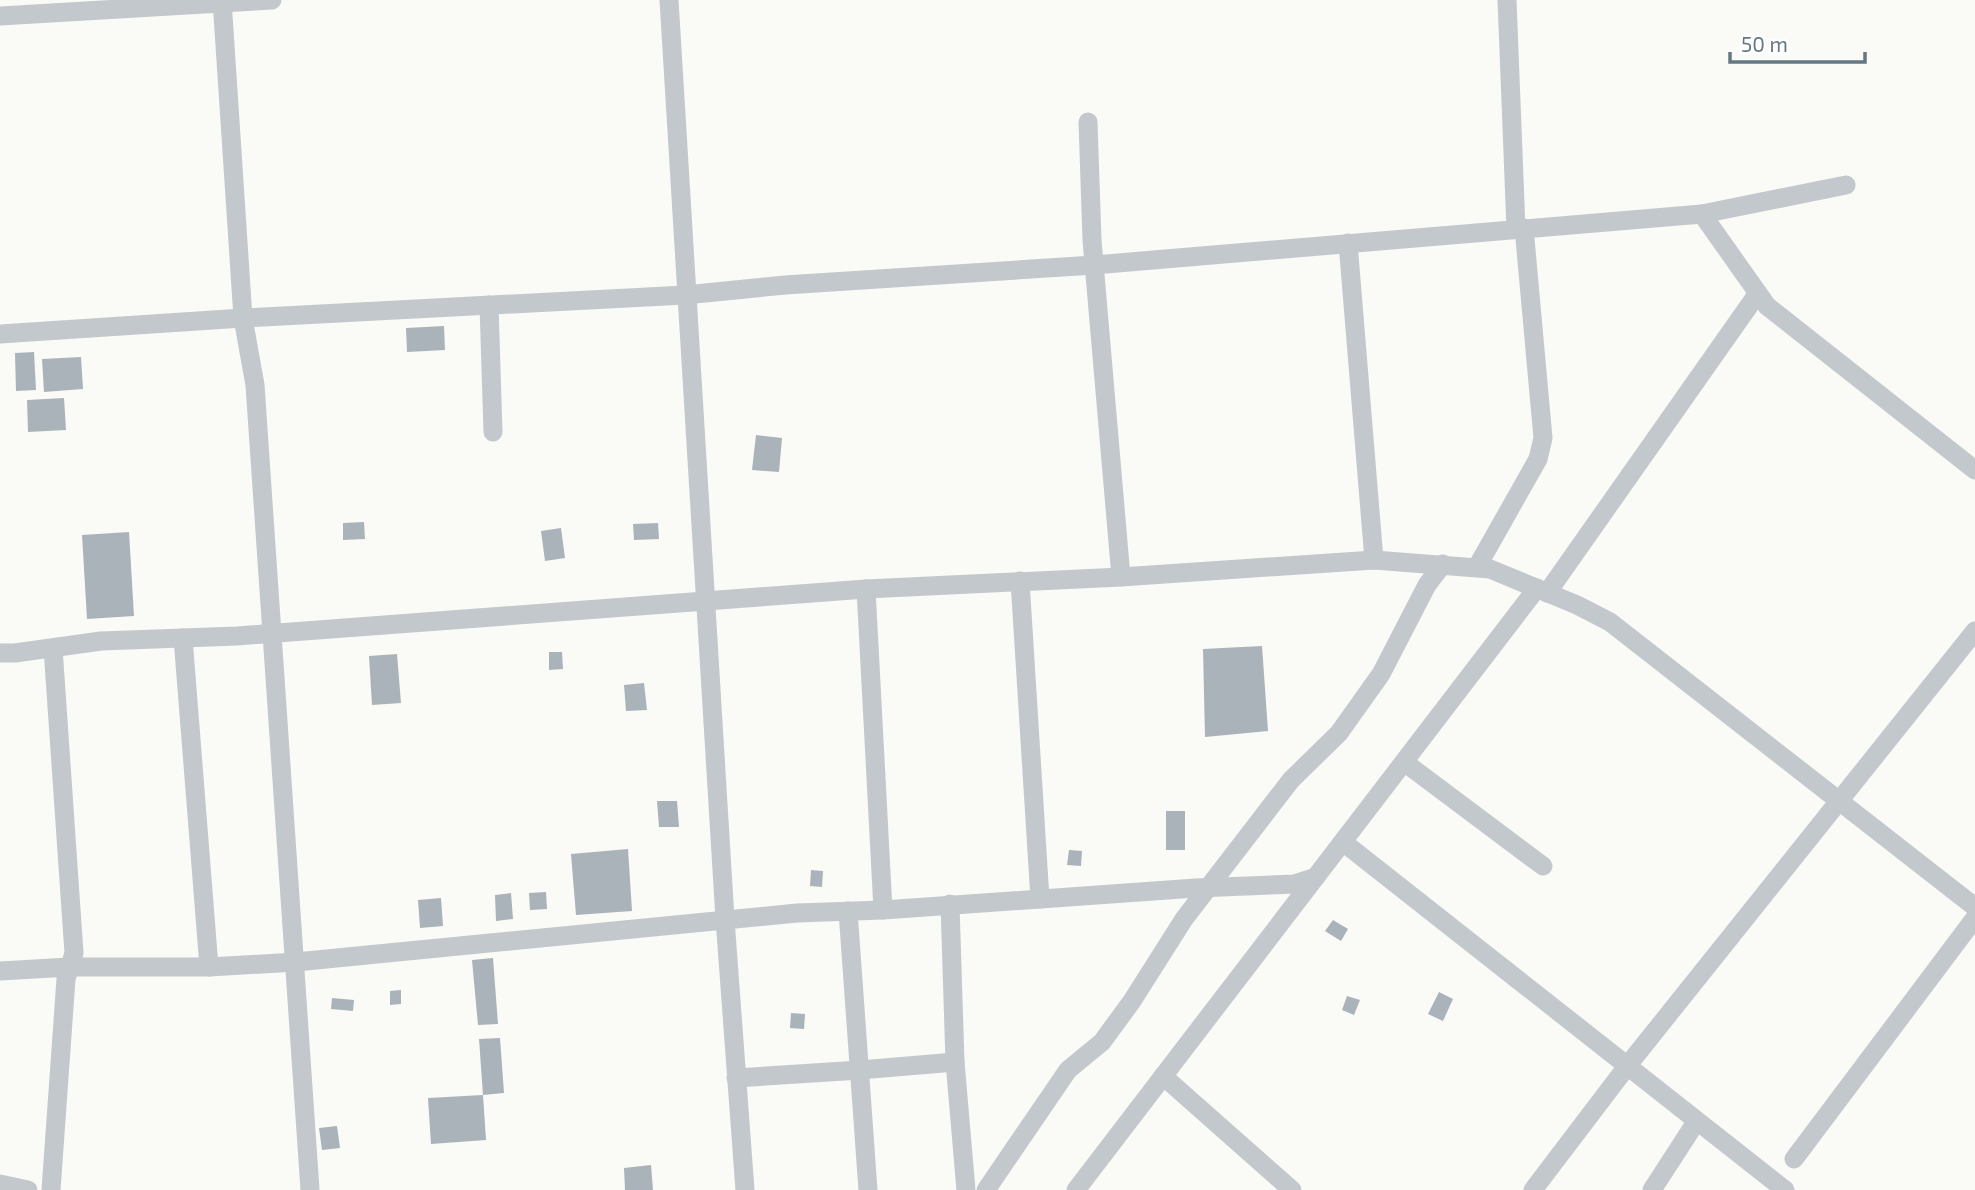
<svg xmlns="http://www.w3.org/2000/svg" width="1975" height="1190" font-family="'Exo 2',sans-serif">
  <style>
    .building { fill: #aab3b9 }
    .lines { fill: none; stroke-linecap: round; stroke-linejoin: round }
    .minor { stroke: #c3c8cc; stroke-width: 19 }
  </style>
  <rect width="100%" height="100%" fill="#fafaf7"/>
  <g class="building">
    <path d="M444,326L445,350L407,352L406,328Z"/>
    <path d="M34,352L36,390L16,391L15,353Z"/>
    <path d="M81,357L83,389L44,392L42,359Z"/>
    <path d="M64,398L66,430L28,432L27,400Z"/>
    <path d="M756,435L782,438L779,472L752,470Z"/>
    <path d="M364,522L365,539L343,540V523Z"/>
    <path d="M658,523L659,539L634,540L633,524Z"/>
    <path d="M561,528L565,558L545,561L541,531Z"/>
    <path d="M129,532L134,616L87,619L82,535Z"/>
    <path d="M1262,646L1268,731L1205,737L1203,649Z"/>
    <path d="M549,652H562L563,669L549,670Z"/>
    <path d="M397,654L401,703L372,705L369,656Z"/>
    <path d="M644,683L647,710L626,711L624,685Z"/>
    <path d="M657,801H677L679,827H659Z"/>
    <rect x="1166" y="811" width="19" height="39"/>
    <path d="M628,849L632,911L576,915L571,854Z"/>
    <path d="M1069,850L1082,851L1081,866L1067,865Z"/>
    <path d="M811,870L823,871L822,887L810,886Z"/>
    <path d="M546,892L547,909L530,910L529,893Z"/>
    <path d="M511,893L513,919L496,921L495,895Z"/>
    <path d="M441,898L443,926L420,928L418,900Z"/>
    <path d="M1333,920L1348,929L1341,941L1325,931Z"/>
    <path d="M493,958L498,1024L478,1025L472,960Z"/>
    <path d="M401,990V1004L390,1005V991Z"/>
    <path d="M1439,992L1453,999L1443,1021L1428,1014Z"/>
    <path d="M1347,996L1360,1000L1354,1015L1342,1010Z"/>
    <path d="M332,998L354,1000L353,1011L331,1009Z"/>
    <path d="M791,1013L805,1014L804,1029L790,1028Z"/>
    <path d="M500,1038L504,1093L483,1095L479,1039Z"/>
    <path d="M483,1095L486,1140L431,1144L428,1098Z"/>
    <path d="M337,1126L340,1148L322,1150L319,1128Z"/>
    <path d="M651,1165L653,1190H625L624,1168Z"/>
  </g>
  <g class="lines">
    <g class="minor">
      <path d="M222,0L243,318L255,385L310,1190"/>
      <path d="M669,0L725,919L745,1190"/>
      <path d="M1507,0L1516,229"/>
      <path d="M0,16L272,0"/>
      <path d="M1088,122L1092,240L1121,577"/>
      <path d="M1702,214L1767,306L1975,470"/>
      <path d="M1348,243L1374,560"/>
      <path d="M489,305L493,432"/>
      <path d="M0,334L243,318L685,295L785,285L1094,265L1702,214L1846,185"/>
      <path d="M1477,567L1538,459L1543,438L1524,228"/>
      <path d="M1020,581L1040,899"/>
      <path d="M866,589L883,910"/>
      <path d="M1547,593L1758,293"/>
      <path d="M183,638L209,967"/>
      <path d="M0,653H15L101,641L237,636L866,589L1121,577L1374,560L1490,569L1577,605L1610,622L1975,907"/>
      <path d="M1404,762L1543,866"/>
      <path d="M1343,842L1785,1190"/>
      <path d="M950,904L955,1062L966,1190"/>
      <path d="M848,911L868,1190"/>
      <path d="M0,971L69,967H209L296,962L797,913L883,910L1196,888L1294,884L1316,877"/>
      <path d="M1163,1076L1292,1190"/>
      <path d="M736,1078L860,1070L955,1062"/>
      <path d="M1794,1159L1975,918"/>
      <path d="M0,1184L28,1190"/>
      <path d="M51,1190L66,979L74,953L53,648"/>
      <path d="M986,1190L1068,1070L1102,1042L1132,1001L1184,919L1291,780L1339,733L1381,674L1427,585L1443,564"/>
      <path d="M1076,1190L1537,588"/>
      <path d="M1533,1190L1628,1065L1975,631"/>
      <path d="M1652,1190L1696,1122"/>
    </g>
  </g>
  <path d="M1730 52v10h135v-10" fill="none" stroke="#647783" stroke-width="3.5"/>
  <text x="1741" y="52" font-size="21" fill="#647783" stroke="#ffffff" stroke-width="5" paint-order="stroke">50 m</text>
</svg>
